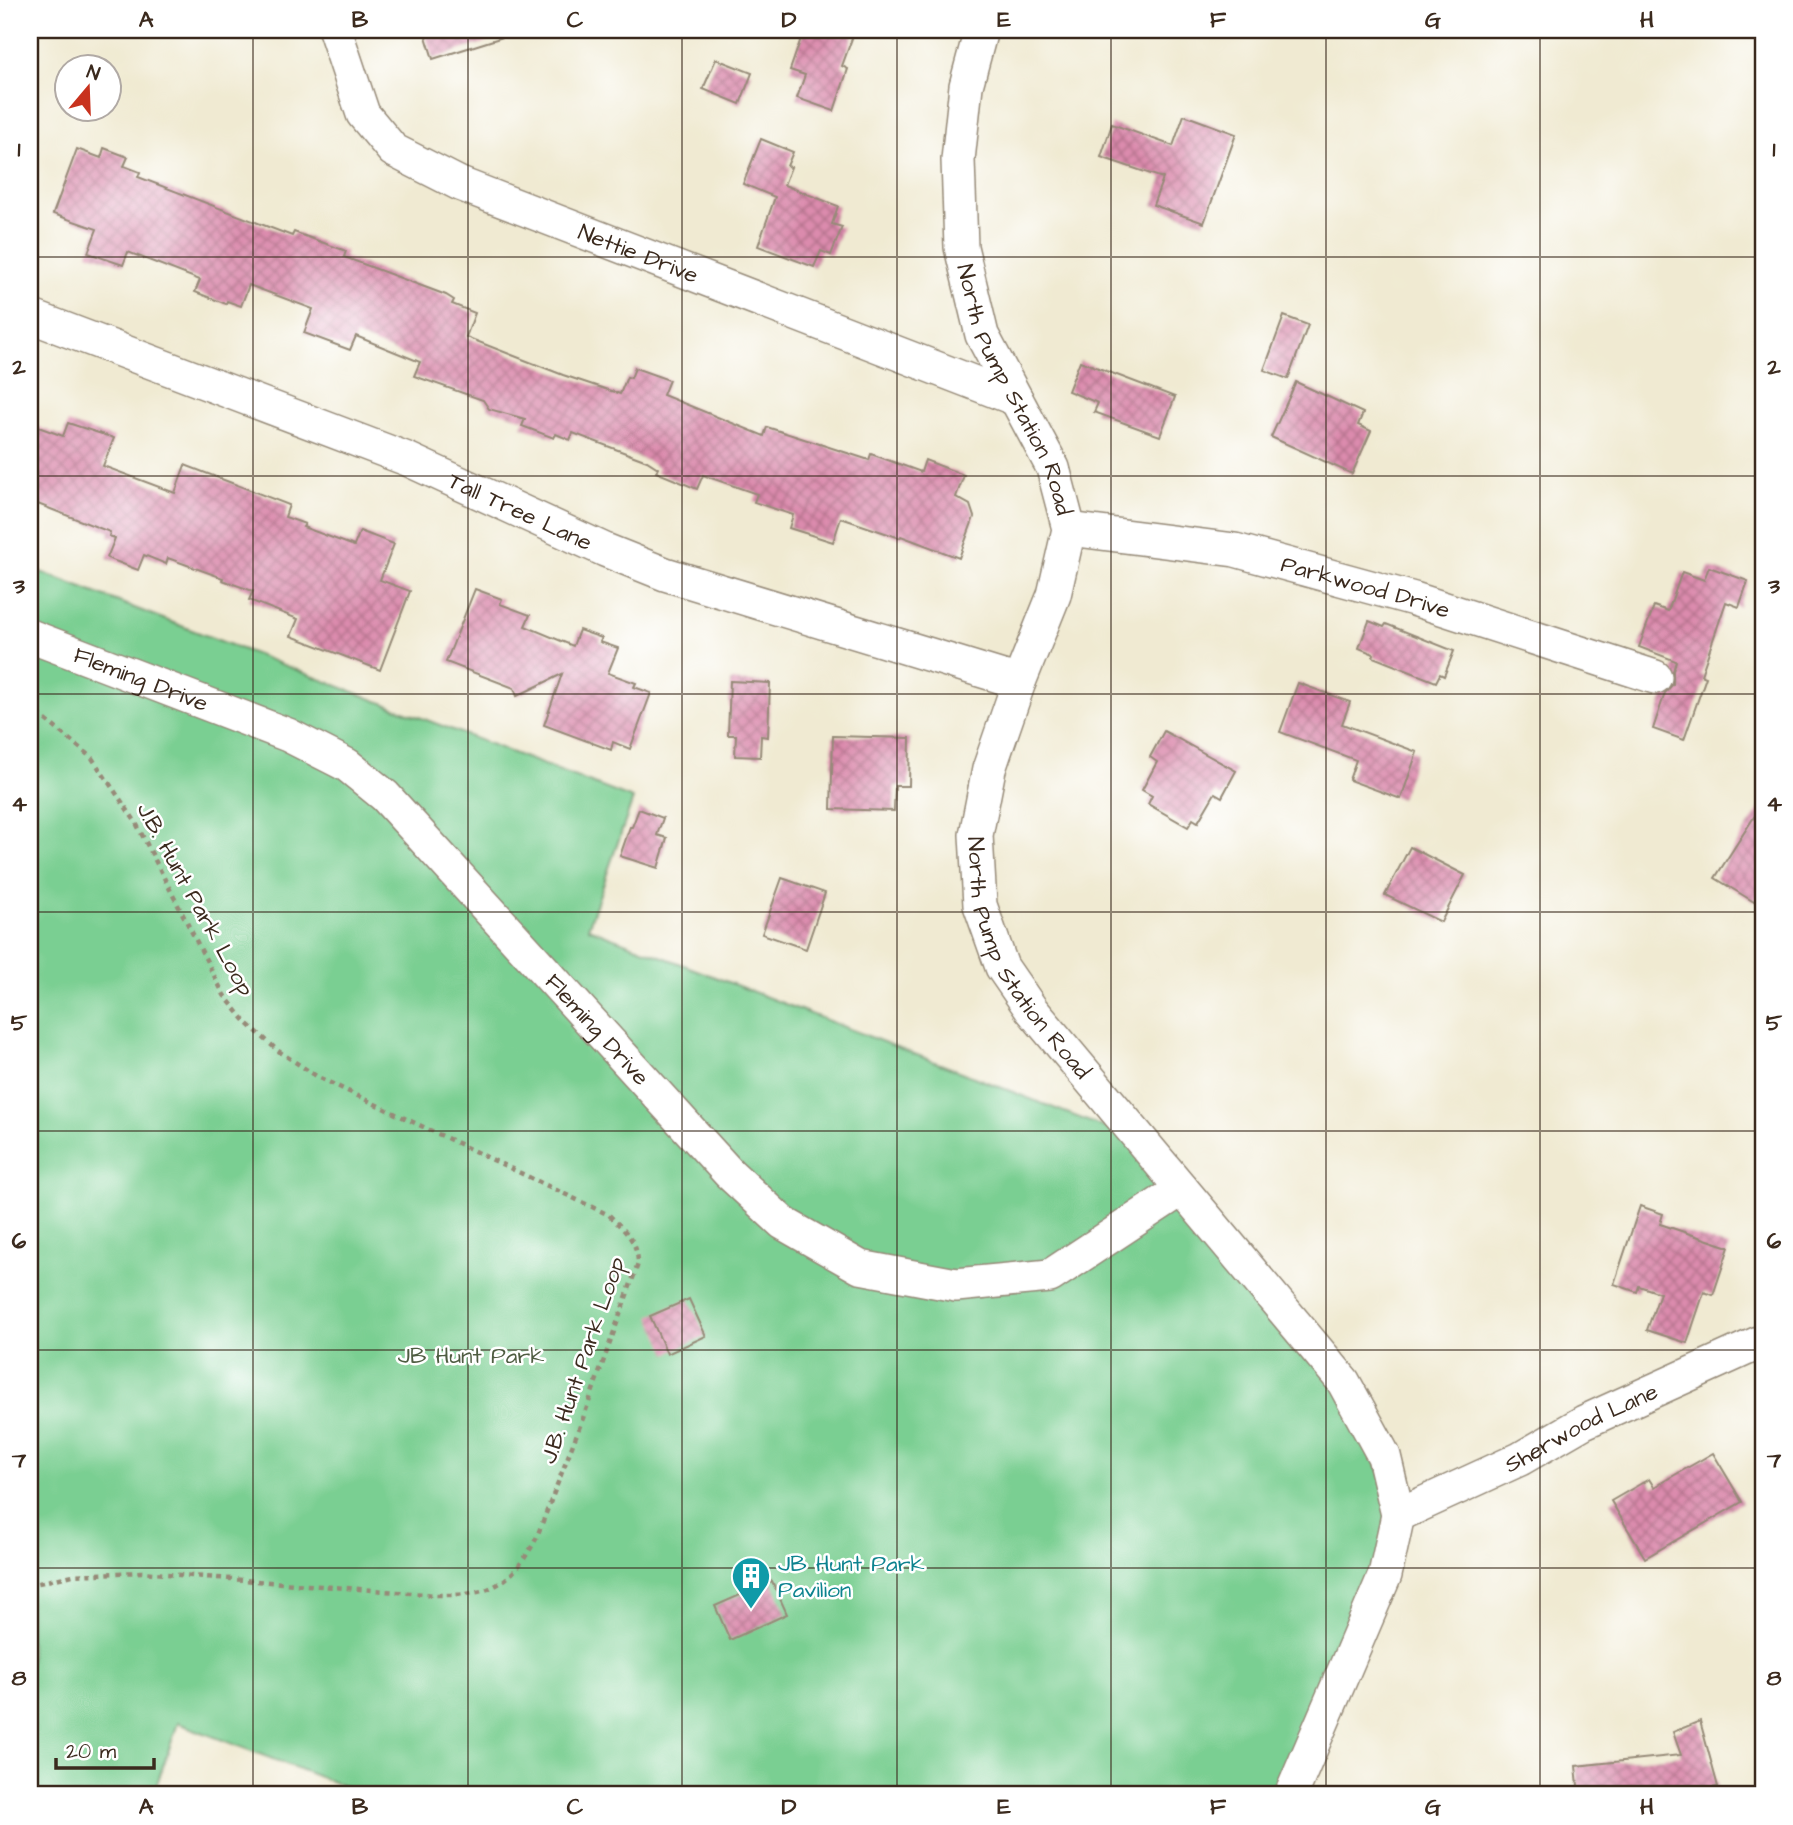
<svg xmlns="http://www.w3.org/2000/svg" width="1793" height="1825" font-family="'Architects Daughter',sans-serif">
  <style>
    .green { fill: #7acf92; stroke: #5a7c58; stroke-width: 2 }
    .building { fill: url(#building-cross-hatch) }
    .lines { fill: none; stroke-linecap: round; stroke-linejoin: round }
    .minor-casing { stroke: #968a78; stroke-width: 36 }
    .path { stroke: #968a78; stroke-width: 4.5; stroke-dasharray: 5 5; stroke-linecap: butt }
    .minor { stroke: #fff; stroke-width: 33 }
    .grid { fill: none; stroke: #3b2a1e; stroke-width: 2; stroke-opacity: 0.55 }
    .labels { text-anchor: middle; stroke-width: 5; stroke-linejoin: round; paint-order: stroke }
    .street-label { font-size: 23px; fill: #3b2a1e; stroke: #fff }
    .park-label { font-size: 23px; fill: #4e5c41; stroke: #fff }
    .culture-label { font-size: 23px; fill: #0d838f; stroke: #fff; text-anchor: start }
    .neatline { fill: none; stroke: #3b2a1e; stroke-width: 2.5 }
    .grid-label { font-size: 23px; text-anchor: middle; font-weight: bold; fill: #3b2a1e }
  </style>
  <defs>
    <pattern id="building-cross-hatch" width="8" height="8" patternUnits="userSpaceOnUse" patternTransform="scale(1.75)"><rect width="8" height="8" fill="#db8bad"/><path d="M0 0l8 8M0 8l8-8" fill="none" stroke="#b3728c"/></pattern>
  </defs>
  <rect width="100%" height="100%" fill="#fff"/>
  <filter id="ink" filterUnits="userSpaceOnUse"><feTurbulence type="fractalNoise" baseFrequency=".0143" numOctaves="2"/><feDisplacementMap in="SourceGraphic" scale="14" xChannelSelector="R" yChannelSelector="G"/><feConvolveMatrix kernelMatrix="1 2 1 2 8 2 1 2 1" color-interpolation-filters="sRGB"/></filter>
  <filter id="wash" filterUnits="userSpaceOnUse"><feTurbulence type="fractalNoise" baseFrequency=".00686" numOctaves="4" result="noise"/><feDisplacementMap in="SourceGraphic" scale="28" xChannelSelector="R" yChannelSelector="G"/><feGaussianBlur stdDeviation="1.57" result="paint"/><feColorMatrix in="noise" values="0 0 0 0 0 0 0 0 0 0 0 0 0 0 0 0 0 1.4 0 .05"/><feComposite in="paint" operator="in"/></filter>
  <g filter="url(#wash)">
    <rect width="100%" height="100%" fill="#f0ead2"/>
    <path class="green" d="M30,568L633,799L588,928L1142,1142L1343,1381L1398,1515L1291,1795H367L178,1723L153,1795H30Z"/>
    <g id="blocks">
      <g class="building">
        <path d="M424,30H505L506,36L433,59Z"/>
        <path d="M804,30H855L842,66L848,69L834,111L797,98L805,75L790,70Z"/>
        <path d="M716,59L752,73L740,104L703,89Z"/>
        <path d="M1184,115L1236,134L1204,223L1153,205L1163,178L1101,157L1112,124L1173,146Z"/>
        <path d="M761,139L793,152L787,166L791,167L784,185L838,206L832,224L842,227L831,255L821,251L814,267L758,246L775,197L743,184Z"/>
        <path d="M104,148L128,157L124,166L140,172L138,177L292,236L294,232L346,251L344,257L446,295L454,300L452,304L475,313L466,337L563,375L620,394L627,377L631,378L635,368L669,380L663,395L764,436L767,427L869,460L871,454L921,472L925,460L964,475L956,497L970,505L974,517L959,558L901,536L900,538L841,518L833,542L789,528L793,515L754,502L757,494L703,475L697,489L656,472L658,468L647,461L573,433L570,440L556,434L554,438L522,426L525,419L489,409L483,400L414,376L420,362L356,336L350,350L304,333L313,309L249,285L241,306L227,301L226,304L195,292L200,280L128,252L123,265L88,253L97,229L53,214L77,149L101,158Z"/>
        <path d="M1284,316L1308,325L1288,379L1264,370Z"/>
        <path d="M1080,361L1175,397L1160,436L1094,412L1098,403L1068,391Z"/>
        <path d="M1296,382L1363,413L1358,425L1371,431L1352,474L1271,437Z"/>
        <path d="M68,423L114,438L103,466L175,493L185,465L289,505L285,517L305,524L303,527L354,546L360,531L394,544L380,580L410,591L380,670L291,636L298,619L249,600L253,591L222,580L223,578L168,558L166,564L144,555L138,570L107,558L115,538L109,536L110,532L30,501V424L63,436Z"/>
        <path d="M1709,567L1748,581L1739,607L1726,602L1701,675L1706,677L1684,740L1653,729L1665,693L1673,684V671L1676,661L1639,647L1654,606L1668,611L1682,572L1704,580Z"/>
        <path d="M475,589L502,599L500,604L530,615L525,626L573,646L579,630L602,638L600,642L618,648L608,673L636,683L634,687L651,693L630,749L613,742L611,750L544,725L562,674L517,696L514,688L446,662Z"/>
        <path d="M1369,621L1384,627L1386,624L1454,651L1444,676L1440,674L1436,682L1373,657L1374,654L1359,648Z"/>
        <path d="M730,681L770,683L768,737L761,736L760,757L735,756L736,735H728Z"/>
        <path d="M1298,683L1350,702L1342,724L1417,752L1401,799L1349,780L1356,760L1280,732Z"/>
        <path d="M1164,731L1236,771L1222,797L1215,793L1198,822L1193,819L1188,827L1148,804L1152,796L1142,790L1157,762L1150,757Z"/>
        <path d="M833,736L910,738L909,786H895L894,811L831,809Z"/>
        <path d="M1763,803V888L1754,902L1715,878Z"/>
        <path d="M639,809L663,818L657,835L667,838L658,868L620,856L630,827H632Z"/>
        <path d="M1410,847L1465,875L1441,922L1385,895Z"/>
        <path d="M782,878L825,893L806,949L762,934Z"/>
        <path d="M1640,1206L1663,1214L1660,1224L1729,1247L1713,1295L1704,1292L1687,1343L1647,1330L1660,1293L1639,1286L1637,1292L1614,1284Z"/>
        <path d="M689,1299L706,1336L667,1354L650,1316Z"/>
        <path d="M1713,1453L1742,1502L1645,1558L1611,1501L1649,1479L1654,1487Z"/>
        <path d="M772,1581L787,1614L730,1640L715,1606Z"/>
        <path d="M1700,1721L1718,1787L1666,1795H1579L1576,1766L1681,1755L1673,1732Z"/>
      </g>
    </g>
  </g>
  <g filter="url(#ink)">
    <use href="#blocks" fill-opacity="0" stroke="#968a78" stroke-width="2"/>
    <g class="lines">
      <g class="minor-casing">
        <g id="minor">
          <path id="s1" d="M335,30L363,114L393,150L460,184L1016,399"/>
          <path id="s2" d="M981,30L966,86L958,160L961,247L982,335L1053,468L1069,529L1054,595L1019,682L989,769L976,835L980,905L1002,967L1031,1009L1343,1381L1384,1456L1398,1515L1385,1575L1291,1795"/>
          <path id="s3" d="M30,316L407,459L605,550L665,574L1019,682"/>
          <path id="s4" d="M1069,529L1235,550L1414,599L1655,677"/>
          <path id="s5" d="M30,636L288,735L347,765L385,796L729,1173L783,1223L860,1267L956,1285L1050,1276L1182,1189"/>
          <path id="s6" d="M1398,1515L1520,1459L1584,1422L1763,1341"/>
        </g>
      </g>
      <path class="path" d="M30,707L92,758L135,821L224,995L246,1022L277,1050L318,1077L609,1215C625,1231 638,1241 638,1264L585,1413L536,1539C510,1587 488,1596 436,1595L141,1572L73,1575L30,1585"/>
      <use href="#minor" class="minor"/>
    </g>
  </g>
  <path class="grid" d="M253,30V1795M468,30V1795M682,30V1795M897,30V1795M1111,30V1795M1326,30V1795M1540,30V1795M30,257H1763M30,476H1763M30,694H1763M30,912H1763M30,1131H1763M30,1350H1763M30,1568H1763"/>
  <defs>
    <g id="building-pin" transform="scale(2.0125)"><path d="M0 17L-7.5 6A9.5 9.5 0 1 1 7.5 6Z" fill="#0f9aa8" stroke="#fff"/><path d="M-4-6H4V6H1V3H-1V6H-4ZM-2.5-4.3h1.7v1.8h-1.7ZM.8-4.3h1.7v1.8H.8ZM-2.5-1h1.7V.8h-1.7ZM.8-1h1.7V.8H.8Z" fill="#fff"/></g>
  </defs>
  <g fill-rule="evenodd">
    <use href="#building-pin" x="751" y="1576"/>
  </g>
  <g class="labels">
    <g class="street-label">
      <text dy="8" stroke="none"><textPath href="#s1" startOffset="402">Nettie Drive</textPath></text>
      <text dy="8" stroke="none"><textPath href="#s2" startOffset="373">North Pump Station Road</textPath></text>
      <text dy="8" stroke="none"><textPath href="#s3" startOffset="528">Tall Tree Lane</textPath></text>
      <text dy="8" stroke="none"><textPath href="#s4" startOffset="303">Parkwood Drive</textPath></text>
      <text dy="8" stroke="none"><textPath href="#s5" startOffset="119">Fleming Drive</textPath></text>
      <text transform="translate(196 899) rotate(61)" y="8">J.B. Hunt Park Loop</text>
      <text dy="8" stroke="none"><textPath href="#s2" startOffset="982">North Pump Station Road</textPath></text>
      <text dy="8" stroke="none"><textPath href="#s5" startOffset="707">Fleming Drive</textPath></text>
      <text transform="translate(582 1360) rotate(-71)" y="8">J.B. Hunt Park Loop</text>
      <text dy="8" stroke="none"><textPath href="#s6" startOffset="203">Sherwood Lane</textPath></text>
    </g>
    <g class="park-label">
      <text x="471" y="1363">JB Hunt Park</text>
    </g>
    <g class="culture-label">
      <text x="778" y="1571">JB Hunt Park<tspan x="778" dy="26">Pavilion</tspan></text>
    </g>
  </g>
  <rect width="1793" height="1825" fill="none" stroke="#fff" stroke-width="77"/>
  <g transform="translate(88 88) rotate(19)"><circle r="33" fill="#ffffff" stroke="#b1aaa5" stroke-width="2"/>
  <path d="M0-5L12 26L0 18L-12 26Z" fill="#c8321e"/>
  <text y="-10" font-size="19" font-weight="bold" text-anchor="middle" fill="#3b2a1e">N</text>
  </g>
  <path d="M56 1758v10h98v-10" fill="none" stroke="#3b2a1e" stroke-width="3.5"/>
  <text x="66" y="1758" font-size="21" fill="#3b2a1e" stroke="#ffffff" stroke-width="5" paint-order="stroke">20 m</text>
  <rect x="38" y="38" width="1717" height="1748" class="neatline"/>
  <g class="grid-label">
    <text x="146" y="27">A</text>
    <text x="360" y="27">B</text>
    <text x="575" y="27">C</text>
    <text x="789" y="27">D</text>
    <text x="1004" y="27">E</text>
    <text x="1218" y="27">F</text>
    <text x="1433" y="27">G</text>
    <text x="1647" y="27">H</text>
    <text x="19" y="156">1</text>
    <text x="1774" y="156">1</text>
    <text x="19" y="374">2</text>
    <text x="1774" y="374">2</text>
    <text x="19" y="593">3</text>
    <text x="1774" y="593">3</text>
    <text x="19" y="811">4</text>
    <text x="1774" y="811">4</text>
    <text x="19" y="1030">5</text>
    <text x="1774" y="1030">5</text>
    <text x="19" y="1248">6</text>
    <text x="1774" y="1248">6</text>
    <text x="19" y="1467">7</text>
    <text x="1774" y="1467">7</text>
    <text x="19" y="1685">8</text>
    <text x="1774" y="1685">8</text>
    <text x="146" y="1814">A</text>
    <text x="360" y="1814">B</text>
    <text x="575" y="1814">C</text>
    <text x="789" y="1814">D</text>
    <text x="1004" y="1814">E</text>
    <text x="1218" y="1814">F</text>
    <text x="1433" y="1814">G</text>
    <text x="1647" y="1814">H</text>
  </g>
</svg>
